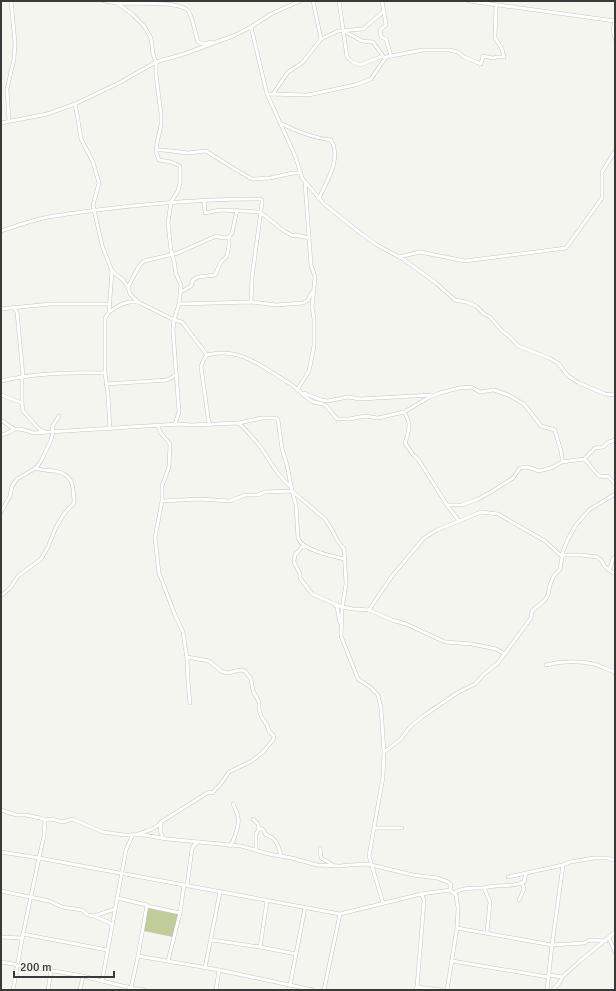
<svg xmlns="http://www.w3.org/2000/svg" width="616" height="991" font-family="Signika,sans-serif">
  <style>
    .green { fill: #c2cc9b }
    .lines { fill: none; stroke-linecap: round; stroke-linejoin: round }
    .street-casing { stroke: #c4c6bf; stroke-width: 4 }
    .street { stroke: #fff; stroke-width: 3 }
  </style>
  <rect width="100%" height="100%" fill="#f3f5ee"/>
  <path class="green" d="M147,906L178,913L173,937L144,931Z"/>
  <g class="lines">
    <g class="street-casing">
      <g id="street">
        <path d="M104,1L117,3L132,14L144,26L151,38L153,54L156,62V75L161,114V125L157,143L156,152L159,160L171,162L180,166V183L178,191L171,202L168,223L171,251L174,261L176,274L181,285L179,304L174,320L182,322L207,355L203,361L201,367L209,424"/>
        <path d="M313,1L321,39L338,31L363,29L384,11"/>
        <path d="M339,1L347,57L353,62L360,65L383,56L385,59"/>
        <path d="M382,1L386,25L380,30L381,37L386,39L391,56"/>
        <path d="M469,1L615,21"/>
        <path d="M117,3C132,4 181,0 189,12C193,19 195,33 198,42L203,44L212,42"/>
        <path d="M615,21L613,30L615,39"/>
        <path d="M251,27L267,94L296,158L302,178L324,204L359,232L377,245L403,259L436,283L455,300L466,302L476,306L484,314L490,317L502,331L511,338L518,346L549,358L558,363L568,376L579,383L605,394L615,395"/>
        <path d="M344,31L362,41L373,42L383,56"/>
        <path d="M267,94L308,95L355,85L371,79L386,57L423,50H449L458,52L464,57L481,64L483,56L493,58L497,57H504L502,49L495,38L496,5"/>
        <path d="M273,94L288,72L302,63L321,39"/>
        <path d="M75,104L77,114L81,139L93,162L99,183L93,205L102,245L112,271L109,312"/>
        <path d="M9,121L7,89L14,59L15,43L11,1"/>
        <path d="M1,123L47,114L75,104L119,83L156,62L184,54L233,36L251,27L271,14L300,1"/>
        <path d="M282,124C298,132 313,138 331,140C342,158 327,181 319,198"/>
        <path d="M156,150H163L188,153L206,151L233,168L252,179L270,178L293,173H301"/>
        <path d="M204,200L205,213L220,210L260,212L284,231L293,236L296,235L309,238"/>
        <path d="M1,231C16,226 33,220 48,217C118,206 189,199 260,199L262,200V203L252,277L251,302"/>
        <path d="M399,257L420,252L465,261L566,248L602,198V172L615,151"/>
        <path d="M112,271L123,280L128,287"/>
        <path d="M181,292L191,286L193,280L198,277L215,275L221,262L227,256L229,245V237L232,233L237,210"/>
        <path d="M138,302L130,294L128,287L139,266L144,261L178,253L216,236L223,238L229,237"/>
        <path d="M179,304L251,302L276,305L303,303L308,300L312,292"/>
        <path d="M13,307L17,312L23,376"/>
        <path d="M1,309L50,304H110"/>
        <path d="M207,355C239,346 264,368 289,383C297,388 304,397 313,402C317,403 321,403 325,405C329,408 333,415 337,419H349L365,416L378,418L404,412L428,398L440,393L459,388L471,387L480,392L494,390L508,395L524,404L541,426L555,430C557,441 563,451 562,462"/>
        <path d="M105,373V318L109,312L120,305L129,302H138L174,320L173,330L179,412L175,424"/>
        <path d="M22,376V403L23,411L39,429L45,432"/>
        <path d="M1,381C34,373 70,372 105,373L108,395L110,429"/>
        <path d="M106,384L167,380L176,375"/>
        <path d="M299,391L297,390L309,371L314,346V319L312,307L315,277L311,265L305,182"/>
        <path d="M304,393L321,400L328,401L348,397L360,399L432,395"/>
        <path d="M1,395L22,403"/>
        <path d="M404,412C412,424 409,430 405,443L414,456L418,459L447,505L459,521"/>
        <path d="M1,420L14,429"/>
        <path d="M239,423L262,418H276L278,420L282,449L287,465L292,491L325,519L332,530L337,540L344,549L346,584L342,609L341,636L358,679L370,687L378,695L381,708L384,752L383,777L369,856L383,903"/>
        <path d="M158,425L160,432L170,444L169,467L162,486V501L155,538L159,573L175,615L183,632L187,659L188,682L190,703"/>
        <path d="M1,435C7,434 8,432 13,430C20,427 27,431 33,433L179,424L191,425L239,423C247,431 255,440 262,449C271,463 278,476 291,487"/>
        <path d="M584,459C589,462 596,476 601,476C604,477 606,476 608,476L615,484"/>
        <path d="M162,501L199,499L230,501L245,495H258L265,492L292,491L296,505L298,538C302,550 332,556 344,559"/>
        <path d="M447,505H462L478,499L491,492L513,478L520,468L527,467L539,471L551,468L562,462L584,459L595,448L603,447L609,442L615,440"/>
        <path d="M1,512L10,496L12,486L17,479L36,468L41,461L51,440L53,432L52,427L59,416"/>
        <path d="M308,547H302L295,555L294,562L300,574V578L312,594L342,607L353,609L369,610L392,576L424,538L437,530L481,512L498,514L545,541L560,555H581L597,557L601,560L605,567L615,574"/>
        <path d="M609,570L611,566L613,558L615,557"/>
        <path d="M1,596L11,587L18,576L41,559L48,547L56,527L64,514L74,503C73,487 75,475 55,471C48,470 42,471 36,468"/>
        <path d="M335,605L337,607L340,623"/>
        <path d="M369,610L392,620L406,624L445,642L472,644L496,649L505,654"/>
        <path d="M546,665C561,661 579,661 594,664C601,666 608,670 615,672"/>
        <path d="M384,752L400,740L410,727L422,717L457,693L475,684L484,674L498,663L531,618L532,611L545,600L548,595L550,585L553,577L560,569L563,551L568,539L576,525L589,510L615,494"/>
        <path d="M1,810L16,815H26L40,818L45,820L51,819L63,822L72,819L103,832L124,835H144L167,839L241,846L269,854L292,858L317,865L340,866L350,865L367,864L413,875L437,878L448,882L451,885L450,890"/>
        <path d="M253,819L258,824L259,829L256,834V850"/>
        <path d="M161,824L160,831L162,835V838"/>
        <path d="M374,828H402"/>
        <path d="M259,829H263L266,835C276,837 279,847 281,856"/>
        <path d="M138,834C145,832 158,828 161,822L207,793L210,792L212,793L220,785L229,772L252,761L263,752L273,740L274,736L269,731L267,725L261,716L259,709V702L253,691L251,679L245,671L240,670L228,673L221,671L209,661L187,657"/>
        <path d="M230,846C234,841 240,823 238,817C237,812 235,808 233,804"/>
        <path d="M320,848L321,858L333,865"/>
        <path d="M1,852L39,858L44,836L45,820"/>
        <path d="M563,865L552,945L584,943L590,940L606,941"/>
        <path d="M508,877L563,865L570,862L594,858H608L613,860H615"/>
        <path d="M187,886L192,849L194,845L198,842"/>
        <path d="M484,888C497,884 512,888 524,882L526,873"/>
        <path d="M1,891L49,901L62,907L82,910L88,915L94,916L115,909"/>
        <path d="M454,893C463,887 474,888 484,888L490,902L487,932"/>
        <path d="M421,894L450,890L456,895L458,908L457,928"/>
        <path d="M117,898L147,905L138,956"/>
        <path d="M519,900L524,889L522,882"/>
        <path d="M147,906L180,913"/>
        <path d="M340,914L421,894L423,897L424,901L417,987"/>
        <path d="M94,916L108,922L112,925"/>
        <path d="M23,934L107,950"/>
        <path d="M1,937L22,938"/>
        <path d="M609,938L615,952"/>
        <path d="M212,940L260,947L296,954L305,908"/>
        <path d="M260,947L267,901"/>
        <path d="M168,961L180,913L184,885"/>
        <path d="M452,961L548,977"/>
        <path d="M1,962L83,976L102,981L126,850L133,834"/>
        <path d="M205,968L220,892"/>
        <path d="M549,975L562,977L580,961L615,932"/>
        <path d="M102,981L131,988L138,956L219,970"/>
        <path d="M290,985L296,954"/>
        <path d="M131,988L145,990"/>
        <path d="M13,990L23,934L39,858L340,914L324,990"/>
        <path d="M48,990L51,971"/>
        <path d="M80,990L83,976"/>
        <path d="M216,990L219,970L313,990"/>
        <path d="M416,990L417,987L441,990"/>
        <path d="M447,990L457,928L552,945L547,990"/>
        <path d="M553,990L560,982L562,977"/>
      </g>
    </g>
    <use href="#street" class="street"/>
  </g>
  <rect width="616" height="991" fill="none" stroke="#393a37" stroke-width="4"/>
  <path d="M14 971v6h100v-6" fill="none" stroke="#393a37" stroke-width="2"/>
  <text x="20" y="971" font-size="12" fill="#393a37" stroke="#f3f5ee" stroke-width="3" paint-order="stroke">200 m</text>
</svg>
